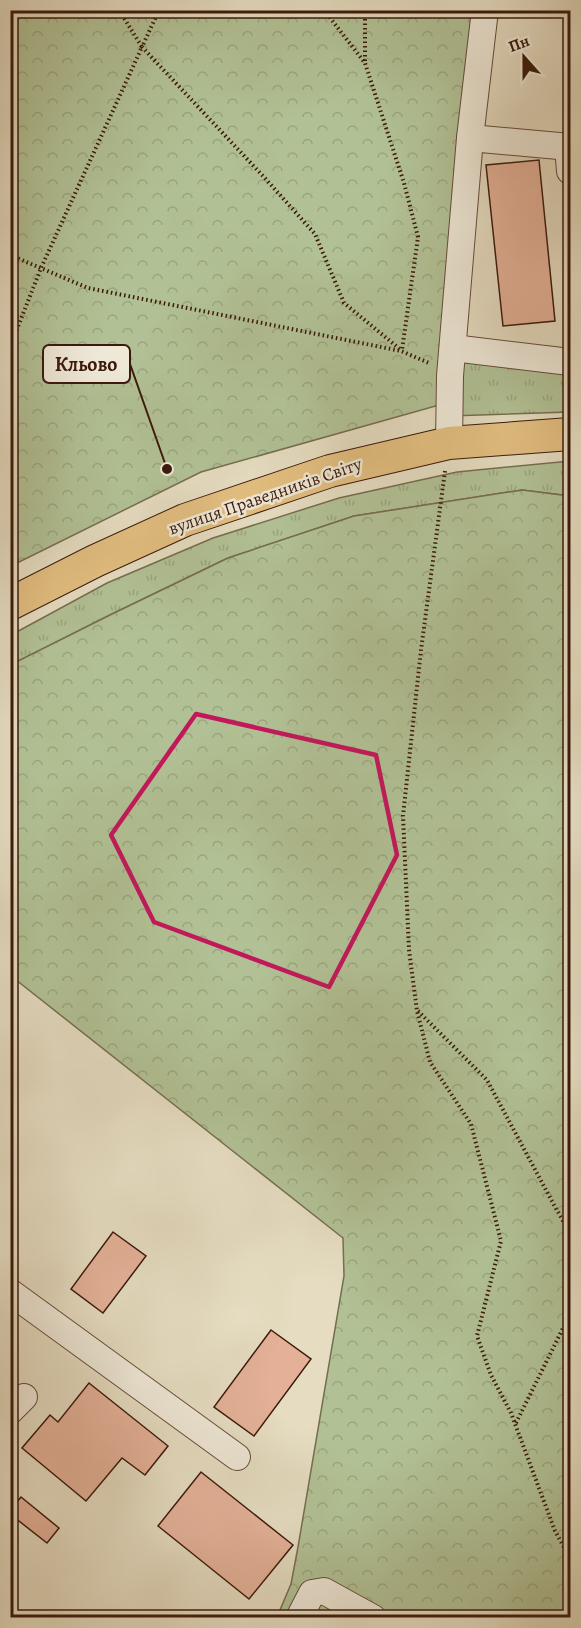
<svg xmlns="http://www.w3.org/2000/svg" width="581" height="1628" font-family="Alegreya,serif">
  <style>
    .grass { fill: url(#grass-tufts); stroke: #766d50; stroke-width: 1.5 }
    .forest { fill: url(#forest-crowns); stroke: #766d50; stroke-width: 1.5 }
    .building { fill: #e4b198; stroke: #3b190b; stroke-width: 1.5 }
    .lines { fill: none; stroke-linecap: round; stroke-linejoin: round }
    .minor-casing { stroke: #664a38; stroke-width: 28 }
    .major-casing { stroke: #3b190b; stroke-width: 34 }
    .path { stroke: #3b190b; stroke-width: 4; stroke-dasharray: 1.5 3; stroke-linecap: butt }
    .minor { stroke: #eee8d7; stroke-width: 26 }
    .major { stroke: #e2be80; stroke-width: 32 }
    .marked { fill: none; stroke: #c2185b; stroke-width: 4.5; stroke-linejoin: round }
    .labels { text-anchor: middle; stroke-width: 5; stroke-linejoin: round; paint-order: stroke }
    .street-label { font-size: 18px; fill: #3b190b; stroke: #eee8d7 }
    .leader { fill: none; stroke: #3b190b; stroke-width: 2 }
    .callout-dot { fill: #3b190b; stroke: #eee8d7; stroke-width: 2 }
    .callout { fill: #eee8d7; stroke: #3b190b; stroke-width: 2 }
    .callout-label { font-size: 20px; text-anchor: middle; font-weight: bold; fill: #3b190b }
  </style>
  <defs>
    <pattern id="grass-tufts" width="24" height="20" patternUnits="userSpaceOnUse" patternTransform="scale(1.5)"><rect width="24" height="20" fill="#b1c195"/><path d="M3 7l-1-3M5 7V3M7 7l1-3M15 17l-1-3M17 17v-4M19 17l1-3" fill="none" stroke="#99a57f"/></pattern>
    <pattern id="forest-crowns" width="20" height="18" patternUnits="userSpaceOnUse" patternTransform="scale(1.5)"><rect width="20" height="18" fill="#b1c195"/><path d="M2 6a3 3 0 1 1 6 0M12 15a3 3 0 1 1 6 0" fill="none" stroke="#99a57f"/></pattern>
  </defs>
  <rect width="100%" height="100%" fill="#e5dcc1"/>
  <filter id="stains"><feTurbulence type="fractalNoise" baseFrequency=".00333" numOctaves="4"/><feColorMatrix values="0 0 0 0 .2 0 0 0 0 .09 0 0 0 0 .02 0 0 0 .5 -.17"/></filter>
  <radialGradient id="worn" r=".72"><stop offset=".6" stop-color="#630" stop-opacity="0"/><stop offset="1" stop-color="#630" stop-opacity=".3"/></radialGradient>
  <g class="grass">
    <path d="M453,348L570,362V412L450,416Z"/>
    <path d="M570,461V496L522,490L354,516L228,558L112,614L11,665V635L107,583L213,538L339,498L457,472Z"/>
  </g>
  <g class="forest">
    <path d="M11,11H485L450,402L201,472L11,566Z"/>
    <path d="M522,490L570,496V1617H277L291,1584L298,1547L344,1276L343,1238L11,976L10,665L112,614L228,558L354,516Z"/>
  </g>
  <g class="building">
    <path d="M539,160L555,321L503,326L486,165Z"/>
    <path d="M113,1232L146,1256L103,1313L71,1289Z"/>
    <path d="M271,1330L311,1359L254,1436L214,1407Z"/>
    <path d="M89,1383L168,1446L145,1475L122,1458L86,1501L22,1448L50,1415L58,1422Z"/>
    <path d="M201,1472L293,1545L249,1599L158,1526Z"/>
    <path d="M21,1497L59,1528L47,1543L10,1514V1510Z"/>
  </g>
  <g class="lines">
    <g class="minor-casing">
      <g id="minor">
        <path d="M470,138L485,10"/>
        <path d="M568,147L570,171"/>
        <path d="M453,348L570,362"/>
        <path d="M449,443L450,376L470,138L570,147"/>
        <path d="M10,1292L237,1457"/>
        <path d="M10,1411L24,1397"/>
        <path d="M299,1618L312,1593L324,1591L373,1618"/>
      </g>
    </g>
    <g class="major-casing">
      <path id="major" d="M10,604L95,561L185,520L330,471L449,443L570,434"/>
    </g>
    <g class="path">
      <path d="M159,10L142,47L263,176L315,234L344,303L401,350"/>
      <path d="M324,10L365,63L404,183L418,237L402,350"/>
      <path d="M365,10V63"/>
      <path d="M10,255L88,288L401,351L429,363"/>
      <path d="M10,347L41,268L142,47L119,10"/>
      <path d="M445,471L421,650L403,816L409,950L417,1011L430,1062L471,1124L501,1241L477,1336L491,1375L511,1413L555,1531L570,1558"/>
      <path d="M418,1011L487,1080L554,1205L570,1233"/>
      <path d="M516,1423L570,1314"/>
    </g>
    <use href="#minor" class="minor"/>
    <use href="#major" class="major"/>
  </g>
  <path class="marked" d="M196,714L376,755L397,855L329,987L154,922L111,835Z"/>
  <g class="labels">
    <g class="street-label">
      <text transform="translate(265 496) rotate(-19)" y="6">вулиця Праведників Світу</text>
    </g>
  </g>
  <path class="leader" d="M167 469L130 364"/>
  <circle class="callout-dot" cx="167" cy="469" r="6"/>
  <rect class="callout" x="43" y="345" width="87" height="38" rx="6"/>
  <g class="callout-label">
    <text x="86" y="371">Кльово</text>
  </g>
  <rect width="581" height="1628" fill="none" stroke="#e5dcc1" stroke-width="36"/>
  <rect x="12" y="12" width="557" height="1604" fill="none" stroke="#3b190b" stroke-width="3"/>
  <rect x="18" y="18" width="545" height="1592" fill="none" stroke="#3b190b" stroke-width="1.5"/>
  <g transform="translate(524 57) rotate(339)" stroke="#eee8d7" stroke-width="4.5" paint-order="stroke">
  <path d="M0-4.5L10 22L0 15L-10 22Z" fill="#3b190b"/>
  <text y="-9" font-size="16" font-weight="bold" text-anchor="middle" fill="#3b190b">Пн</text>
  </g>
  <rect width="100%" height="100%" filter="url(#stains)"/>
  <rect width="100%" height="100%" fill="url(#worn)"/>
</svg>
